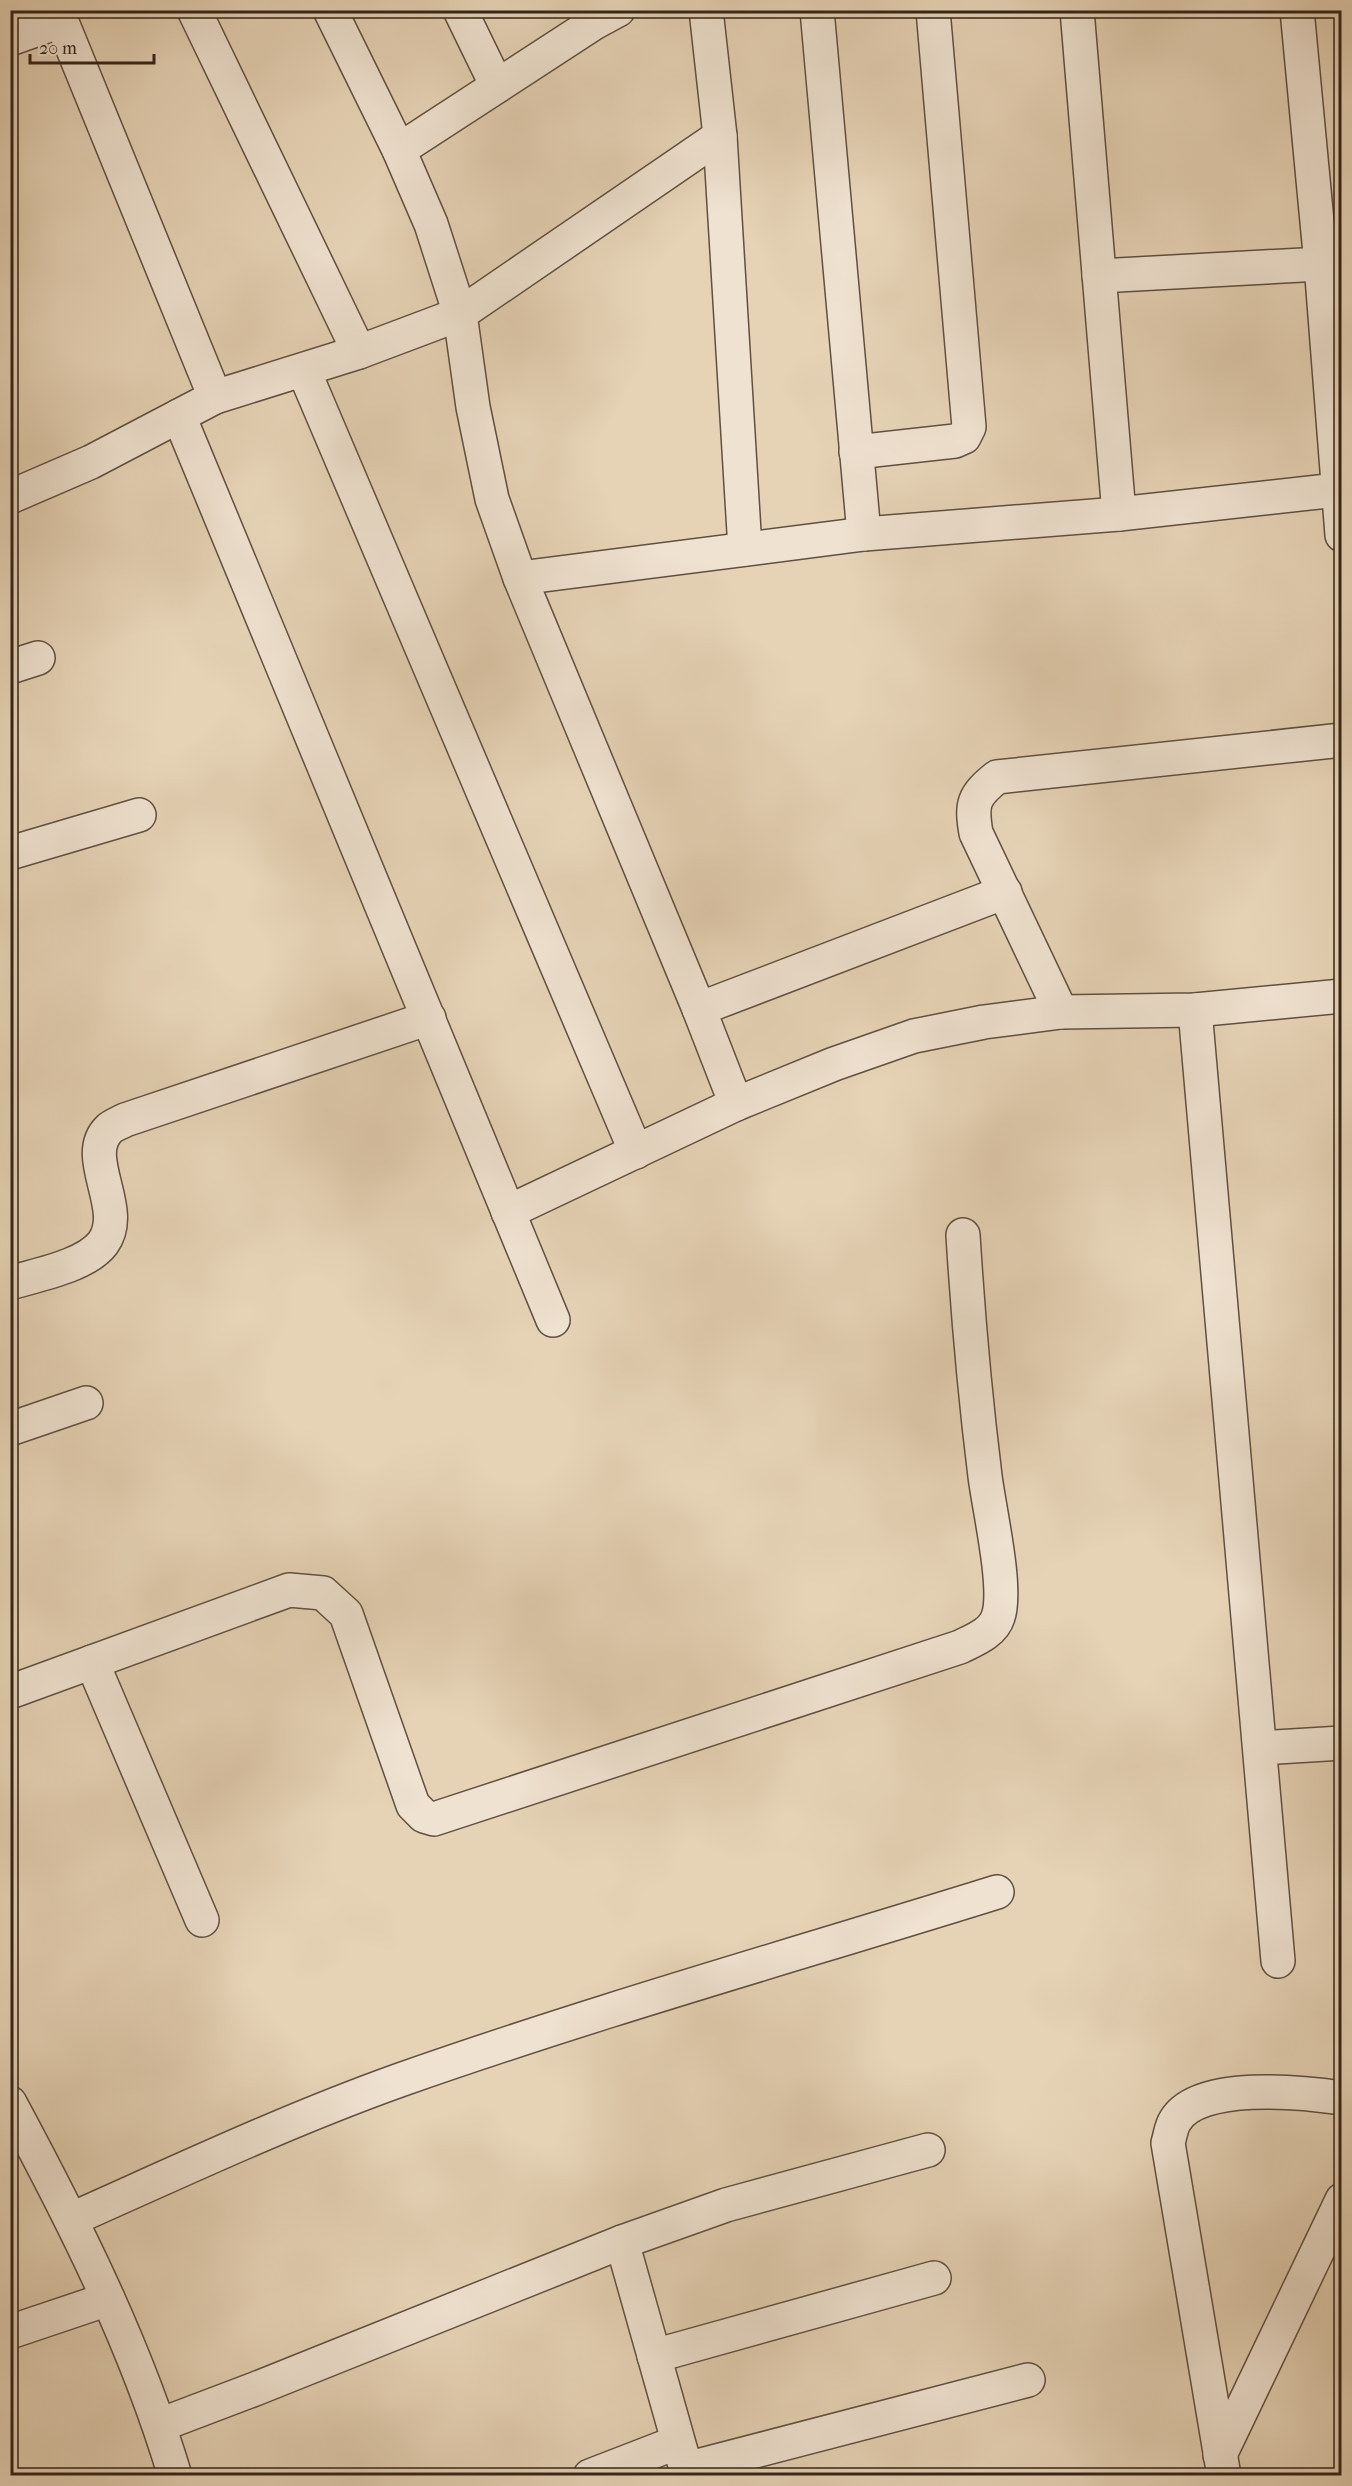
<svg xmlns="http://www.w3.org/2000/svg" width="1352" height="2486" font-family="'IM FELL French Canon',serif">
  <style>
    .lines { fill: none; stroke-linecap: round; stroke-linejoin: round }
    .minor-casing { stroke: #605041; stroke-width: 36 }
    .minor { stroke: #efe2d0; stroke-width: 33 }
  </style>
  <rect width="100%" height="100%" fill="#e6d3b6"/>
  <filter id="stains"><feTurbulence type="fractalNoise" baseFrequency=".00333" numOctaves="4"/><feColorMatrix values="0 0 0 0 .2 0 0 0 0 .09 0 0 0 0 .02 0 0 0 .5 -.17"/></filter>
  <radialGradient id="worn" r=".72"><stop offset=".6" stop-color="#630" stop-opacity="0"/><stop offset="1" stop-color="#630" stop-opacity=".3"/></radialGradient>
  <g class="lines">
    <g class="minor-casing">
      <g id="minor">
        <path d="M57,10L215,397"/>
        <path d="M194,10L359,352"/>
        <path d="M330,10L399,150L431,224L460,314L473,407L492,499L520,578L699,1009L736,1104"/>
        <path d="M460,10L497,86"/>
        <path d="M706,10L720,136L745,549"/>
        <path d="M817,10L864,534"/>
        <path d="M1077,10L1119,514"/>
        <path d="M1297,10L1321,264L1342,535"/>
        <path d="M10,39L61,21"/>
        <path d="M399,150L594,23L618,10"/>
        <path d="M1099,276L1321,264"/>
        <path d="M304,371L636,1152"/>
        <path d="M179,416L553,1320"/>
        <path d="M856,452L955,441L964,437L969,427L933,10"/>
        <path d="M10,497L91,462L215,397L359,352L460,314L720,136"/>
        <path d="M520,578L864,534L1119,514L1337,490"/>
        <path d="M10,667L38,658"/>
        <path d="M10,853L139,815"/>
        <path d="M699,1009L1005,892"/>
        <path d="M1195,1010L1278,1961"/>
        <path d="M1061,1012L976,833C971,804 973,796 997,777L1342,740"/>
        <path d="M508,1212L736,1104L834,1064L914,1036L984,1022L1061,1012L1195,1010L1342,996"/>
        <path d="M10,1283C36,1275 86,1266 103,1243C128,1209 80,1157 109,1129C113,1125 120,1123 125,1120L429,1018"/>
        <path d="M10,1429L86,1403"/>
        <path d="M92,1662L202,1920"/>
        <path d="M10,1692L289,1590L323,1593L346,1614L413,1805L424,1816L434,1819L960,1647C974,1640 993,1633 998,1617C1008,1589 989,1509 985,1476C975,1396 968,1316 963,1235"/>
        <path d="M1260,1748L1342,1743"/>
        <path d="M10,2103C74,2222 136,2345 175,2476"/>
        <path d="M72,2219C180,2171 288,2120 400,2080C596,2011 798,1954 997,1892"/>
        <path d="M622,2242L688,2476"/>
        <path d="M10,2332L108,2299"/>
        <path d="M654,2356L934,2278"/>
        <path d="M160,2425L255,2389L622,2242L726,2205L928,2150"/>
        <path d="M1220,2455L1342,2200"/>
        <path d="M686,2469L1028,2380"/>
        <path d="M590,2476L678,2442"/>
        <path d="M1224,2476L1168,2143C1170,2137 1171,2127 1175,2121C1198,2081 1302,2092 1342,2098"/>
      </g>
    </g>
    <use href="#minor" class="minor"/>
  </g>
  <rect width="1352" height="2486" fill="none" stroke="#e6d3b6" stroke-width="36"/>
  <rect x="12" y="12" width="1328" height="2462" fill="none" stroke="#34241a" stroke-width="3"/>
  <rect x="18" y="18" width="1316" height="2450" fill="none" stroke="#34241a" stroke-width="1.5"/>
  <path d="M30 54v9h124v-9" fill="none" stroke="#34241a" stroke-width="3"/>
  <text x="39" y="54" font-size="18" fill="#34241a" stroke="#efe2d0" stroke-width="4.5" paint-order="stroke">20 m</text>
  <rect width="100%" height="100%" filter="url(#stains)"/>
  <rect width="100%" height="100%" fill="url(#worn)"/>
</svg>
